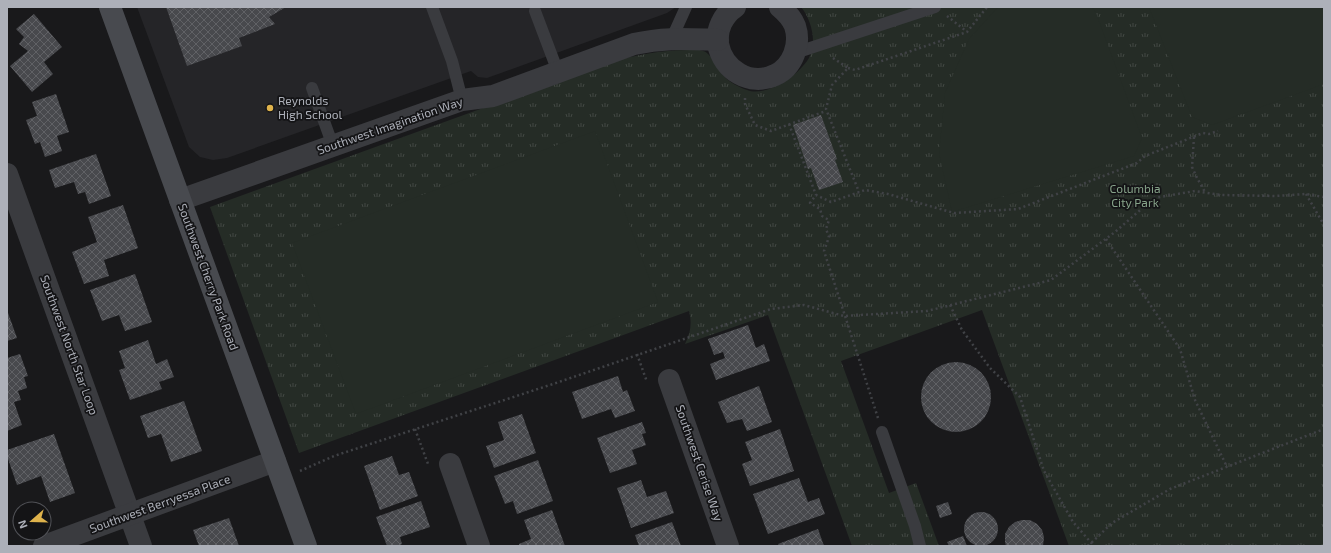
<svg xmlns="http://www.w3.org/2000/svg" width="1331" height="553" font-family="'Exo 2',sans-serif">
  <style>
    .built { fill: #252528 }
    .grass { fill: url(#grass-tufts) }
    .pitch { fill: #252c26 }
    .building { fill: url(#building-cross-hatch) }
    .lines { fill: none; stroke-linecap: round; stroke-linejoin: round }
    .path { stroke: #404246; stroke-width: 2.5; stroke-dasharray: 2 3; stroke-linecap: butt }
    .service { stroke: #3a3b3f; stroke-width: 12 }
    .minor { stroke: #3a3b3f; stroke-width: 22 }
    .secondary { stroke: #484a4f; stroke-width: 22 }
    .poi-dot { fill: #dfb34c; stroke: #141416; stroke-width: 1.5 }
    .labels { text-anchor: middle; stroke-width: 3.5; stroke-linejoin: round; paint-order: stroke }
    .poi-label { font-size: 12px; fill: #adb0b9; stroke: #141416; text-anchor: start }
    .street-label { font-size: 12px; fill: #adb0b9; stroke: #141416 }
    .park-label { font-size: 12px; fill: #86a289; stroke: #141416 }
  </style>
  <defs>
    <pattern id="grass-tufts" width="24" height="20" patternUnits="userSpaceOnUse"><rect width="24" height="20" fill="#252c26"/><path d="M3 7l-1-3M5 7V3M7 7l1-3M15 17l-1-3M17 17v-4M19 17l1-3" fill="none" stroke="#424843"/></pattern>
    <pattern id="building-cross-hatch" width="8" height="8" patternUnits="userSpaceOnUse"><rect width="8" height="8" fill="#48494d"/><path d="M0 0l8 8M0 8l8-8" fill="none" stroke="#606165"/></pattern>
  </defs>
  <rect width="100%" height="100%" fill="#19191b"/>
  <path class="built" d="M137,7H676L667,13L487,78L478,77L471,71L227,158L213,160L200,157L189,147Z"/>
  <path class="grass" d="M801,7H1324V546H1069L982,310L841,361L889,493L916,483L939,546H852L768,315L685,344C691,333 692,322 689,311L299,453L210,207L610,62C636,55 661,50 688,50C693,50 699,49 703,51C712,53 720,74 728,80C733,84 741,88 747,90C767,98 802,73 810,56C817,41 811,19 801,7Z"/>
  <g class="pitch">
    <path d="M998,7H1092L1096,13L1142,138L1134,156L952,212L939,153L945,93L969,39Z"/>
    <path d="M1149,7H1324V84L1212,125L1192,117Z"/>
    <path d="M595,131L658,302L356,414L292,243Z"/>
  </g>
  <g class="building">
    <path d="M166,7H286L269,17L275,24L239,38L242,46L187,66Z"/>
    <path d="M34,14L62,47L44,62L53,74L32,92L10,66L28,51L19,44L24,37L16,29Z"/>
    <path d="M56,94L69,132L57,136L62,151L45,157L40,142L35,144L26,120L37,116L32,102Z"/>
    <path d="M821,115L837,159L835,160L843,182L819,190L811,168L808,169L793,125Z"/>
    <path d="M96,154L111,196L89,204L85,192L78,194L74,182L55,188L49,170Z"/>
    <path d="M123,205L138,248L104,260L109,276L84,284L72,252L97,242L88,217Z"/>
    <path d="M135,274L152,322L125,331L119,315L102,321L90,290Z"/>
    <path d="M7,310L17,338L7,341Z"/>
    <path d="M748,325L756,348L764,344L770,361L716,380L710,364L725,358L723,352L714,355L708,339Z"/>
    <path d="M148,340L156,364L167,359L174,377L159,382L162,389L130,400L119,370L125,368L119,351Z"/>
    <path d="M20,354L28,376L24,377L27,388L18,391L21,400L14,402L22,425L7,431V358Z"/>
    <circle cx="956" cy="397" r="35"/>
    <path d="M618,376L623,392L627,390L635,411L615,418L611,409L582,419L572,392Z"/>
    <path d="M759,386L772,422L747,431L742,419L727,423L718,402Z"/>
    <path d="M184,401L202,451L171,462L161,434L148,438L140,416Z"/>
    <path d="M522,414L536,453L494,468L486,446L504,440L498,422Z"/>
    <path d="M642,422L646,433L642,434L646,445L632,450L637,464L610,473L597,438Z"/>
    <path d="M780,429L794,471L750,486L742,464L752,460L745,442Z"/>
    <path d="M54,434L75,493L50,502L41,476L17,485L7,456V450Z"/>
    <path d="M392,456L399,475L409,472L418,496L380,510L364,466Z"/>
    <path d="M538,460L553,501L517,514L513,501L505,504L494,476Z"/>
    <path d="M799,478L808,502L819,498L825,514L768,534L753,494Z"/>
    <path d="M641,480L647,497L666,491L674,513L631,528L617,488Z"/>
    <path d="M421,501L430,527L400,537L402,544L397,546H387L376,517Z"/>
    <path d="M948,502L952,514L940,518L936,506Z"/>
    <path d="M552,510L565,546H519V544L531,539L524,520Z"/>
    <circle cx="981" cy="529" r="17"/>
    <path d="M229,518L239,546H199L193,530Z"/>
    <path d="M1022,520H1030L1037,524L1042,530L1044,537L1043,546H1006L1005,542V534L1009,527L1015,522Z"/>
    <path d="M672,522L681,546H639L635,535Z"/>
    <path d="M818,529L824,546H779L778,544Z"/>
    <path d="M963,536L967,546H949L947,542Z"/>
  </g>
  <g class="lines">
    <g class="path">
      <path d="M947,16L966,31"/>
      <path d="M833,58L848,68L832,85L826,109L859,192"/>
      <path d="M848,68L855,70L967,32L987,7"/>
      <path d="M745,98V104L755,125L771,131L826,111"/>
      <path d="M789,124L816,195"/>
      <path d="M1194,137L1192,167L1197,178L1205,192"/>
      <path d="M1306,194L1324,225"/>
      <path d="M1106,239L1180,349L1195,400L1227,467"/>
      <path d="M950,305L962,330L990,368L1020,397L1044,471L1073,522L1094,546"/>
      <path d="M637,354L647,382"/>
      <path d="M878,418L824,251L829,237L826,229L829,220L822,216L820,209L810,203L816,195L831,202L865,190L888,194L954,213L1018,209L1137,163L1145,156L1203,133L1209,134L1218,131"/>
      <path d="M415,429L428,464"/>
      <path d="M300,471L334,456L559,382L771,309L804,305L844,316L927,311L1051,280L1115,232L1154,198L1195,191L1221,195L1275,196L1306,194L1324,197"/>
      <path d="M1088,546L1112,523L1170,489L1324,429"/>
    </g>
    <g class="service">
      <path d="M432,7L452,61L462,100"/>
      <path d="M535,11L558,72"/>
      <path d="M672,38L686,7"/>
      <path d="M795,53L935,7"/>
      <path d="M312,88L333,146"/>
      <path d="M882,432L915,526L920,546"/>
    </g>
    <g class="minor">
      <path d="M735,7C723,15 716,30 718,44C723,70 750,87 775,75C793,67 801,44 795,26C792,18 786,12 780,7"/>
      <path d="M7,174L141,546"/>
      <path d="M180,200L462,100L493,96L634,44C665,37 687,39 718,40"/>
      <path d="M669,380L728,546"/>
      <path d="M450,464L479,546"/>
      <path d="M44,546L275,461"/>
    </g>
    <path class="secondary" d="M110,7L306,546"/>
  </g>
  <circle class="poi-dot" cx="270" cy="108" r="4"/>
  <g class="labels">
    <g class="poi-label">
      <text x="278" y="105">Reynolds<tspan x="278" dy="14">High School</tspan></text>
    </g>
    <g class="street-label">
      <text transform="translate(390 126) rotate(-19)" y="4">Southwest Imagination Way</text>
      <text transform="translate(208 277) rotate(70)" y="4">Southwest Cherry Park Road</text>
      <text transform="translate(69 345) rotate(70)" y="4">Southwest North Star Loop</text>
      <text transform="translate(699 463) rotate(71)" y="4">Southwest Cerise Way</text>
      <text transform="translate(160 504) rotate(-20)" y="4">Southwest Berryessa Place</text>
    </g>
    <g class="park-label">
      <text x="1135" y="193">Columbia<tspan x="1135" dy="14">City Park</tspan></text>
    </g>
  </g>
  <rect width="1331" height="553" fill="none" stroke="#adb0b9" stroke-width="16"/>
  <g transform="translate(32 521) rotate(250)"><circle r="19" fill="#141416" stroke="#515257"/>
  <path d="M0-3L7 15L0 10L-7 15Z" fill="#dfb34c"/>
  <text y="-6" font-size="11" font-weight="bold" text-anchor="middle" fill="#adb0b9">N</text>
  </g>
</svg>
